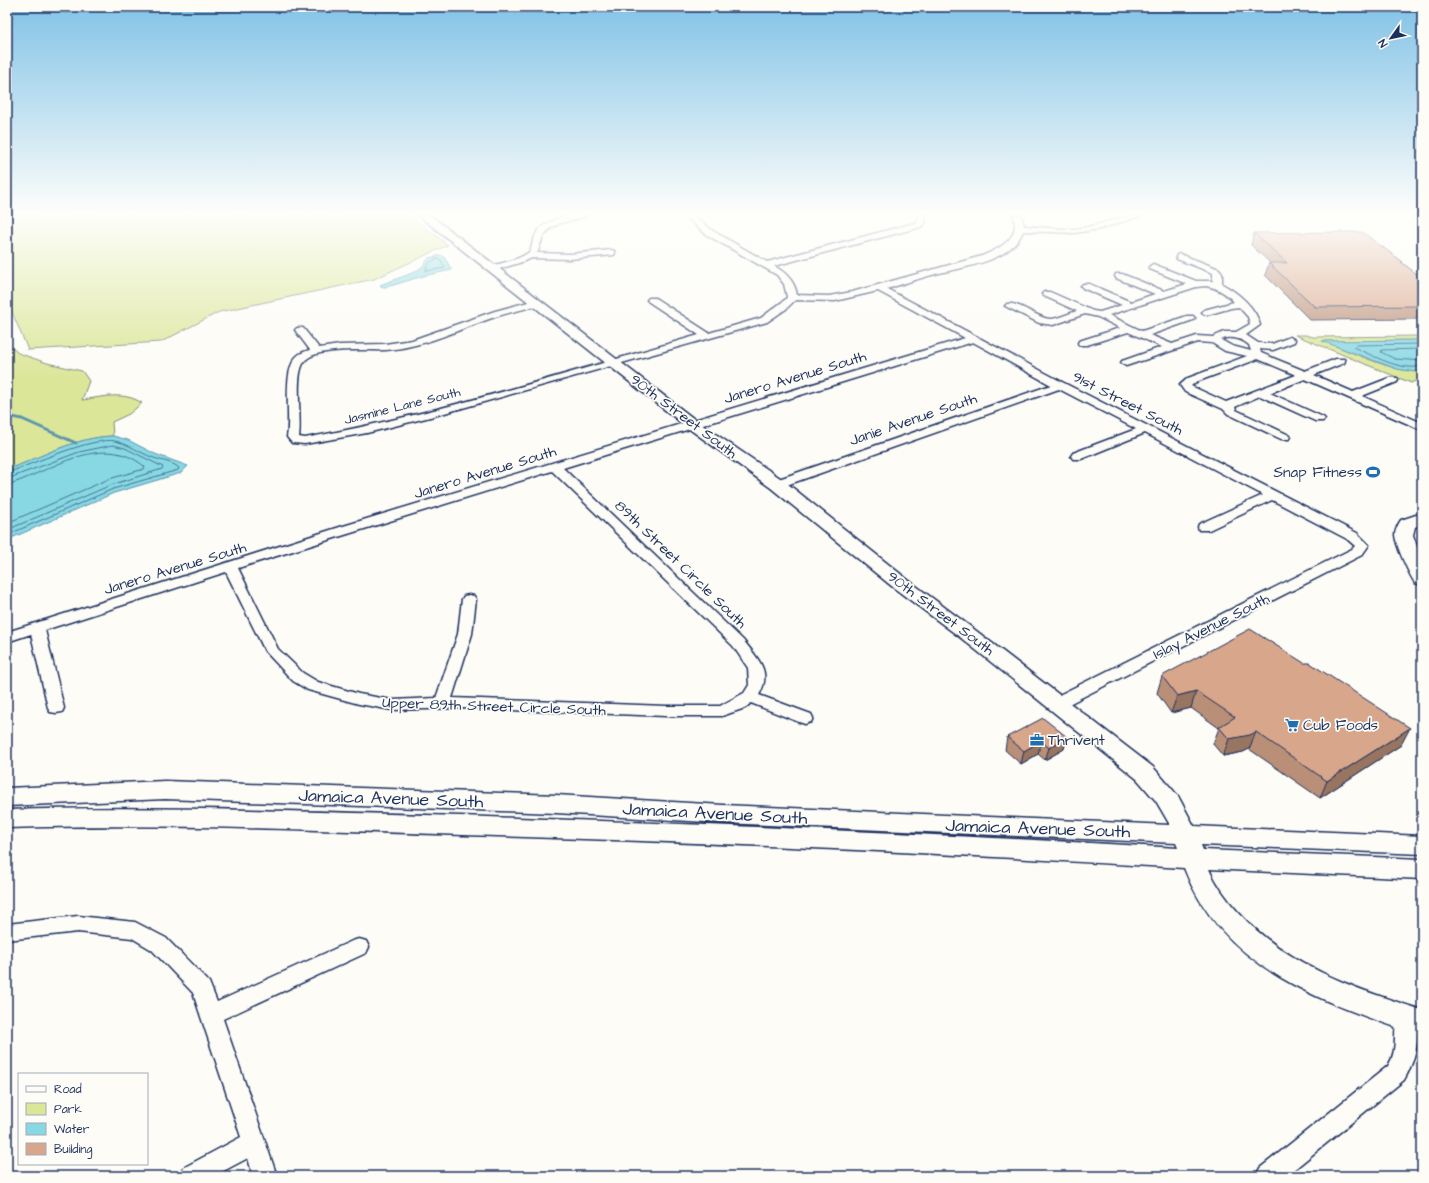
<svg xmlns="http://www.w3.org/2000/svg" width="1429" height="1183" viewBox="0 0 1429 1183" font-family="'Architects Daughter',sans-serif">
<style>
.green{fill:#dbe699;stroke:#7b8a7c}
.water{fill:#87d8e3;stroke:#5c94ae}
.lines{fill:none;stroke-linecap:round;stroke-linejoin:round}
.shore{stroke:#467393;stroke-width:1}
.stream{stroke:#5c94ae;stroke-width:3}
.street-casing{stroke:#1b2f5e;stroke-width:3}
.secondary-casing{stroke:#1b2f5e;stroke-width:3}
.street{fill:#fdfcf7;fill-rule:evenodd}
.secondary{fill:#fdfcf7;fill-rule:evenodd}
.wall{fill:#ba8f78;stroke:#1b2f5e}
.shaded-wall{fill:#977461;stroke:#1b2f5e}
.building{fill:#d8a68b;stroke:#1b2f5e}
.labels{text-anchor:middle;stroke-width:3.5;stroke-linejoin:round;paint-order:stroke}
.far-street-label{font-size:13px;fill:#1b2f5e;stroke:#fdfcf7}
.street-label{font-size:15px;fill:#1b2f5e;stroke:#fdfcf7}
.poi-label{font-size:15px;fill:#1b2f5e;stroke:#fdfcf7;text-anchor:start}
.near-street-label{font-size:18px;fill:#1b2f5e;stroke:#fdfcf7}
</style>
<rect width="100%" height="100%" fill="#fdfcf7"/>
<filter id="ink" filterUnits="userSpaceOnUse"><feTurbulence type="fractalNoise" baseFrequency=".025" numOctaves="2"/><feDisplacementMap in="SourceGraphic" scale="8" xChannelSelector="R" yChannelSelector="G"/><feConvolveMatrix kernelMatrix="1 2 1 2 8 2 1 2 1" color-interpolation-filters="sRGB"/></filter>
<g filter="url(#ink)">
<g class="green">
<polygon points="7,215 409,215 448,245 374,279 219,312 161,342 28,350 7,300"/>
<path d="M1295 335H1306L1313 337 1422 336V340L1323 341C1345 349 1403 377 1422 370V378L1411 383Z"/>
<path d="M7 343 18 353 47 363 82 371 89 381 82 400C102 397 124 391 142 403L129 414 112 422 113 436C76 437 41 457 7 470Z"/>
</g>
<g class="water">
<polygon points="441,255 444,257 452,270 423,276 387,287 382,287 380,285 415,272 422,267 429,258"/>
<polygon points="1422,340 1422,370 1415,372 1397,369 1322,341"/>
<path d="M113 436 128 440 155 454 188 466 181 473 114 493 7 540V470C41 457 76 437 113 436Z"/>
</g>
<g class="lines">
<g class="shore">
<path d="M436 259 441 260 445 268 426 271C426 265 431 261 436 259Z"/>
<path d="M1422 344 1355 345 1353 347C1373 355 1400 372 1422 366"/>
<polyline points="1422,349 1382,350 1381,352 1395,359 1422,361"/>
<path d="M7 473C29 465 95 436 115 441 129 444 140 453 154 458 162 461 173 462 179 468L178 470 113 489 7 535"/>
<polyline points="7,479 79,452 113,445 125,448 163,467 162,469 111,485 7,530"/>
<path d="M7 485C51 472 102 430 145 467L144 469 109 479 7 523"/>
</g>
<polyline class="stream" points="7,416 22,419 76,443"/>
<defs>
<g id="street">
<path d="M569 215H586C575 223 557 219 546 233 540 238 541 247 537 253L570 254 611 250 614 251 615 253 614 255 570 259 532 258 519 263 492 271 488 268 489 266C499 264 523 259 530 251 532 247 532 242 534 239 539 224 555 219 569 215Z"/>
<path d="M684 215H693L713 231 767 262 915 223 917 222 918 215H926L925 223 921 227 774 266C785 272 795 281 797 295L829 296 852 292 982 256C999 249 1022 238 1013 215H1021L1024 226C1040 227 1057 229 1074 229 1098 227 1120 215 1144 215L1100 229 1074 233 1023 231C1011 263 961 267 932 275 917 279 902 284 887 289L1064 383 1357 533 1369 545 1362 555 1063 707 1057 708 1051 707 1049 703 1051 699 1352 549 1355 546 1347 539 1272 500 1209 530H1199L1198 527 1199 524 1263 495 1145 433 1081 459H1073L1071 456 1073 453 1136 429 1059 389 781 487H773L771 484 773 481 1051 385 973 342 563 468 743 640C757 658 773 671 759 695L811 714 813 718 811 722 805 724 799 722 751 703 745 708 722 716H666L461 708 392 710 359 704 308 690 293 681 265 651 226 572 45 630 64 708 62 712 56 713 50 712 48 708 31 634 7 642V632L340 527 965 338 878 291 835 301 795 300 786 309 767 322 434 416 367 433 305 444 292 443 287 437C291 416 282 373 296 357 300 353 305 351 310 350L295 330 297 328H303L319 348 340 345 385 344 412 340 495 311 536 300 541 303 539 305C525 309 510 312 495 317 459 329 425 347 386 350 368 351 314 346 304 362 294 377 302 417 299 437L305 438C438 414 570 372 699 335L649 302 647 300 649 298H655L709 333 761 318 786 299 787 297 784 284 777 275 707 235ZM552 471 733 646 748 668 749 685 744 693 720 706H666L452 698 472 634 476 599 474 596 469 595 464 596 462 599 458 634 436 698 392 700 359 694 318 682 303 673 278 649 238 568Z"/>
<path d="M1180 254 1219 269 1222 273V284C1237 292 1256 307 1260 325L1246 335 1258 343 1272 344 1290 337 1295 340 1294 342 1273 350 1260 349 1261 353 1305 371 1336 359H1344L1345 361 1344 363 1314 375 1353 392 1389 378H1397L1398 380 1397 382 1362 396 1422 423V430L1305 379 1270 393 1323 417 1325 419 1323 421H1315L1260 396 1235 407 1236 410 1289 435 1291 437 1289 439H1281L1228 414 1223 409 1185 392 1180 385 1188 378 1247 356 1225 351 1212 343 1198 342 1126 366 1121 363 1122 361 1162 347 1128 332 1087 345H1079L1078 343 1079 341 1120 328 1098 317 1085 314 1053 325 1039 323 1005 306 1007 304C1018 301 1037 318 1050 319 1058 319 1069 313 1077 311L1044 296 1042 294 1044 292H1050L1093 311 1100 312 1122 305 1083 288 1081 286 1083 284H1089L1131 302 1155 294 1116 278 1115 276 1116 274H1122L1164 291 1187 284 1150 269 1149 267 1153 264 1196 281H1213V273L1177 259 1176 257 1177 255ZM1206 286C1218 288 1226 293 1234 302L1204 310 1202 312 1204 314 1207 315 1231 308 1239 307 1248 317 1250 324 1236 332H1224L1213 337 1197 336 1172 344 1150 335 1193 320 1195 318 1193 316H1187L1142 331 1109 315 1196 287ZM1226 338C1235 337 1242 339 1249 345L1251 351 1232 346 1221 340ZM1258 359 1296 375 1226 402 1191 386 1196 382Z"/>
<polygon points="78,916 135,922 166,938 209,982 217,1002 352,941 359,939 366,941 369,947 366,953 223,1019 277,1176 253,1176 248,1158 214,1176 179,1176 183,1168 241,1137 193,993 152,950 132,938 78,932 7,940 7,924"/>
<path d="M1406 1009 1413 1011C1423 1033 1415 1061 1404 1080L1286 1176H1256L1260 1168 1388 1066C1400 1047 1391 1029 1399 1011Z"/>
</g>
<g id="secondary">
<path d="M418 215H430L698 422 783 480 908 580 975 630 1153 767 1178 796 1194 826 1422 836V854L1201 845 1203 850 1422 859V879L1209 869C1216 885 1227 900 1238 912 1287 966 1355 989 1422 1010V1036C1327 1004 1223 970 1184 868 944 853 703 842 463 835 311 830 159 823 7 828V810C158 805 309 812 460 816 699 824 939 834 1178 848L1176 843 723 823 556 813 165 799 7 806V788L165 781 556 795 723 805 1170 825 1156 801 1137 779 961 638 894 588 771 488 688 428Z"/>
<polygon points="1413,215 1422,215 1422,221 1418,220"/>
<path d="M1422 513V524L1415 527 1413 535 1422 561V585L1415 583C1409 574 1396 546 1395 535 1395 531 1398 524 1401 520Z"/>
</g>
</defs>
<use href="#street" class="street-casing"/>
<use href="#secondary" class="secondary-casing"/>
<use href="#street" class="street"/>
<use href="#secondary" class="secondary"/>
</g>
<g class="wall">
<polygon points="1254,233 1403,262 1402,263 1422,278 1422,319 1310,320 1265,275 1269,263 1270,263 1251,245"/>
<polygon points="1162,676 1401,745 1320,798 1249,749 1243,752 1223,756 1213,744 1219,728 1191,708 1171,713 1157,693"/>
<polygon points="1007,737 1067,737 1064,749 1045,760 1038,754 1021,764 1005,750"/>
</g>
<g class="shaded-wall">
<polygon points="1196,691 1191,708 1171,713 1177,696"/>
<polygon points="1410,728 1401,745 1320,798 1327,781"/>
<polygon points="1256,732 1249,749 1243,752 1223,756 1229,739"/>
<polygon points="1067,737 1064,749 1045,760 1049,748"/>
<polygon points="1041,741 1038,754 1021,764 1024,751"/>
</g>
<g class="building">
<polygon points="1362,232 1403,262 1401,262 1422,278 1422,306 1315,307 1269,263 1287,263 1254,233"/>
<polygon points="1250,629 1304,663 1310,663 1322,671 1410,728 1327,781 1256,732 1250,735 1229,739 1219,727 1235,717 1196,691 1177,696 1162,676"/>
<polygon points="1043,718 1067,737 1049,748 1041,741 1024,751 1007,737"/>
</g>
</g>
<linearGradient id="sky" x2="0" y2="1"><stop stop-color="#81c2e6"/><stop offset="0.56" stop-color="#fefefb"/><stop offset="1" stop-color="#fefefb" stop-opacity="0"/></linearGradient>
<rect width="1429" height="381" fill="url(#sky)"/>
<defs>
<symbol id="stadium-bare" viewBox="-9 -9 18 18"><path d="M0-5a6.5 5 0 1 0 0 10a6.5 5 0 1 0 0-10ZM-3.5-1.8h7v3.6h-7Z" fill="#1f6fb2" stroke="#fdfcf7" stroke-width="2.5" paint-order="stroke"/></symbol>
<symbol id="supermarket-bare" viewBox="-9 -9 18 18"><path d="M-6-5.5h2.5l.6 2H6L4.5 2H-2.5L-4.4-4H-6ZM-1.5 3.2a1.3 1.3 0 1 0 .1 0ZM3 3.2a1.3 1.3 0 1 0 .1 0Z" fill="#1f6fb2" stroke="#fdfcf7" stroke-width="2.5" paint-order="stroke"/></symbol>
<symbol id="office-bare" viewBox="-9 -9 18 18"><path d="M-6-3h4V-5.5h4V-3h4V5H-6ZM-1-4.5V-3h2v-1.5ZM-6 0V1H6V0Z" fill="#1f6fb2" stroke="#fdfcf7" stroke-width="2.5" paint-order="stroke"/></symbol>
</defs>
<g fill-rule="evenodd">
<use href="#stadium-bare" x="1363" y="462" width="20" height="20"/>
<use href="#supermarket-bare" x="1282" y="715" width="20" height="20"/>
<use href="#office-bare" x="1027" y="730" width="20" height="20"/>
</g>
<g class="labels">
<g class="far-street-label">
<text transform="translate(402 405) rotate(-14)" y="5">Jasmine Lane South</text>
</g>
<g class="street-label">
<text transform="translate(795 377) rotate(-17)" y="5">Janero Avenue South</text>
<text transform="translate(1128 403) rotate(27)" y="5">91st Street South</text>
<text transform="translate(684 416) rotate(37)" y="5">90th Street South</text>
<text transform="translate(913 419) rotate(-19)" y="5">Janie Avenue South</text>
<text transform="translate(485 472) rotate(-17)" y="5">Janero Avenue South</text>
<text transform="translate(681 564) rotate(44)" y="5">89th Street Circle South</text>
<text transform="translate(175 568) rotate(-17)" y="5">Janero Avenue South</text>
<text transform="translate(941 613) rotate(37)" y="5">90th Street South</text>
<text transform="translate(1211 626) rotate(-27)" y="5">Islay Avenue South</text>
<text transform="translate(494 706) rotate(2)" y="5">Upper 89th Street Circle South</text>
</g>
<g class="poi-label">
<text x="1362" y="477" text-anchor="end">Snap Fitness</text>
<text x="1303" y="730">Cub Foods</text>
<text x="1048" y="745">Thrivent</text>
</g>
<g class="near-street-label">
<text transform="translate(391 798) rotate(2)" y="6">Jamaica Avenue South</text>
<text transform="translate(715 813) rotate(3)" y="6">Jamaica Avenue South</text>
<text transform="translate(1038 828) rotate(2)" y="6">Jamaica Avenue South</text>
</g>
</g>
<rect width="1429" height="1183" fill="none" stroke="#fdfcf7" stroke-width="24"/>
<rect x="12" y="12" width="1405" height="1159" fill="none" stroke="#1b2f5e" stroke-width="1.5" filter="url(#ink)"/>
<rect x="18" y="1073" width="130" height="92" fill="#fdfcf7" stroke="#a3aaba"/>
<rect x="26" y="1086" width="20" height="6" fill="#fdfcf7" stroke="#a3aaba"/>
<text x="54" y="1093" font-size="12" fill="#1b2f5e">Road</text>
<rect x="26" y="1103" width="20" height="12" fill="#dbe699" stroke="#a3aaba"/>
<text x="54" y="1113" font-size="12" fill="#1b2f5e">Park</text>
<rect x="26" y="1123" width="20" height="12" fill="#87d8e3" stroke="#a3aaba"/>
<text x="54" y="1133" font-size="12" fill="#1b2f5e">Water</text>
<rect x="26" y="1143" width="20" height="12" fill="#d8a68b" stroke="#a3aaba"/>
<text x="54" y="1153" font-size="12" fill="#1b2f5e">Building</text>
<g transform="translate(1391 38) rotate(237)" stroke="#fdfcf7" stroke-width="3" paint-order="stroke">
<path d="M0-3L7 15L0 10L-7 15Z" fill="#1b2f5e"/>
<text y="-6" font-size="11" font-weight="bold" text-anchor="middle" fill="#1b2f5e">N</text>
</g>
</svg>
